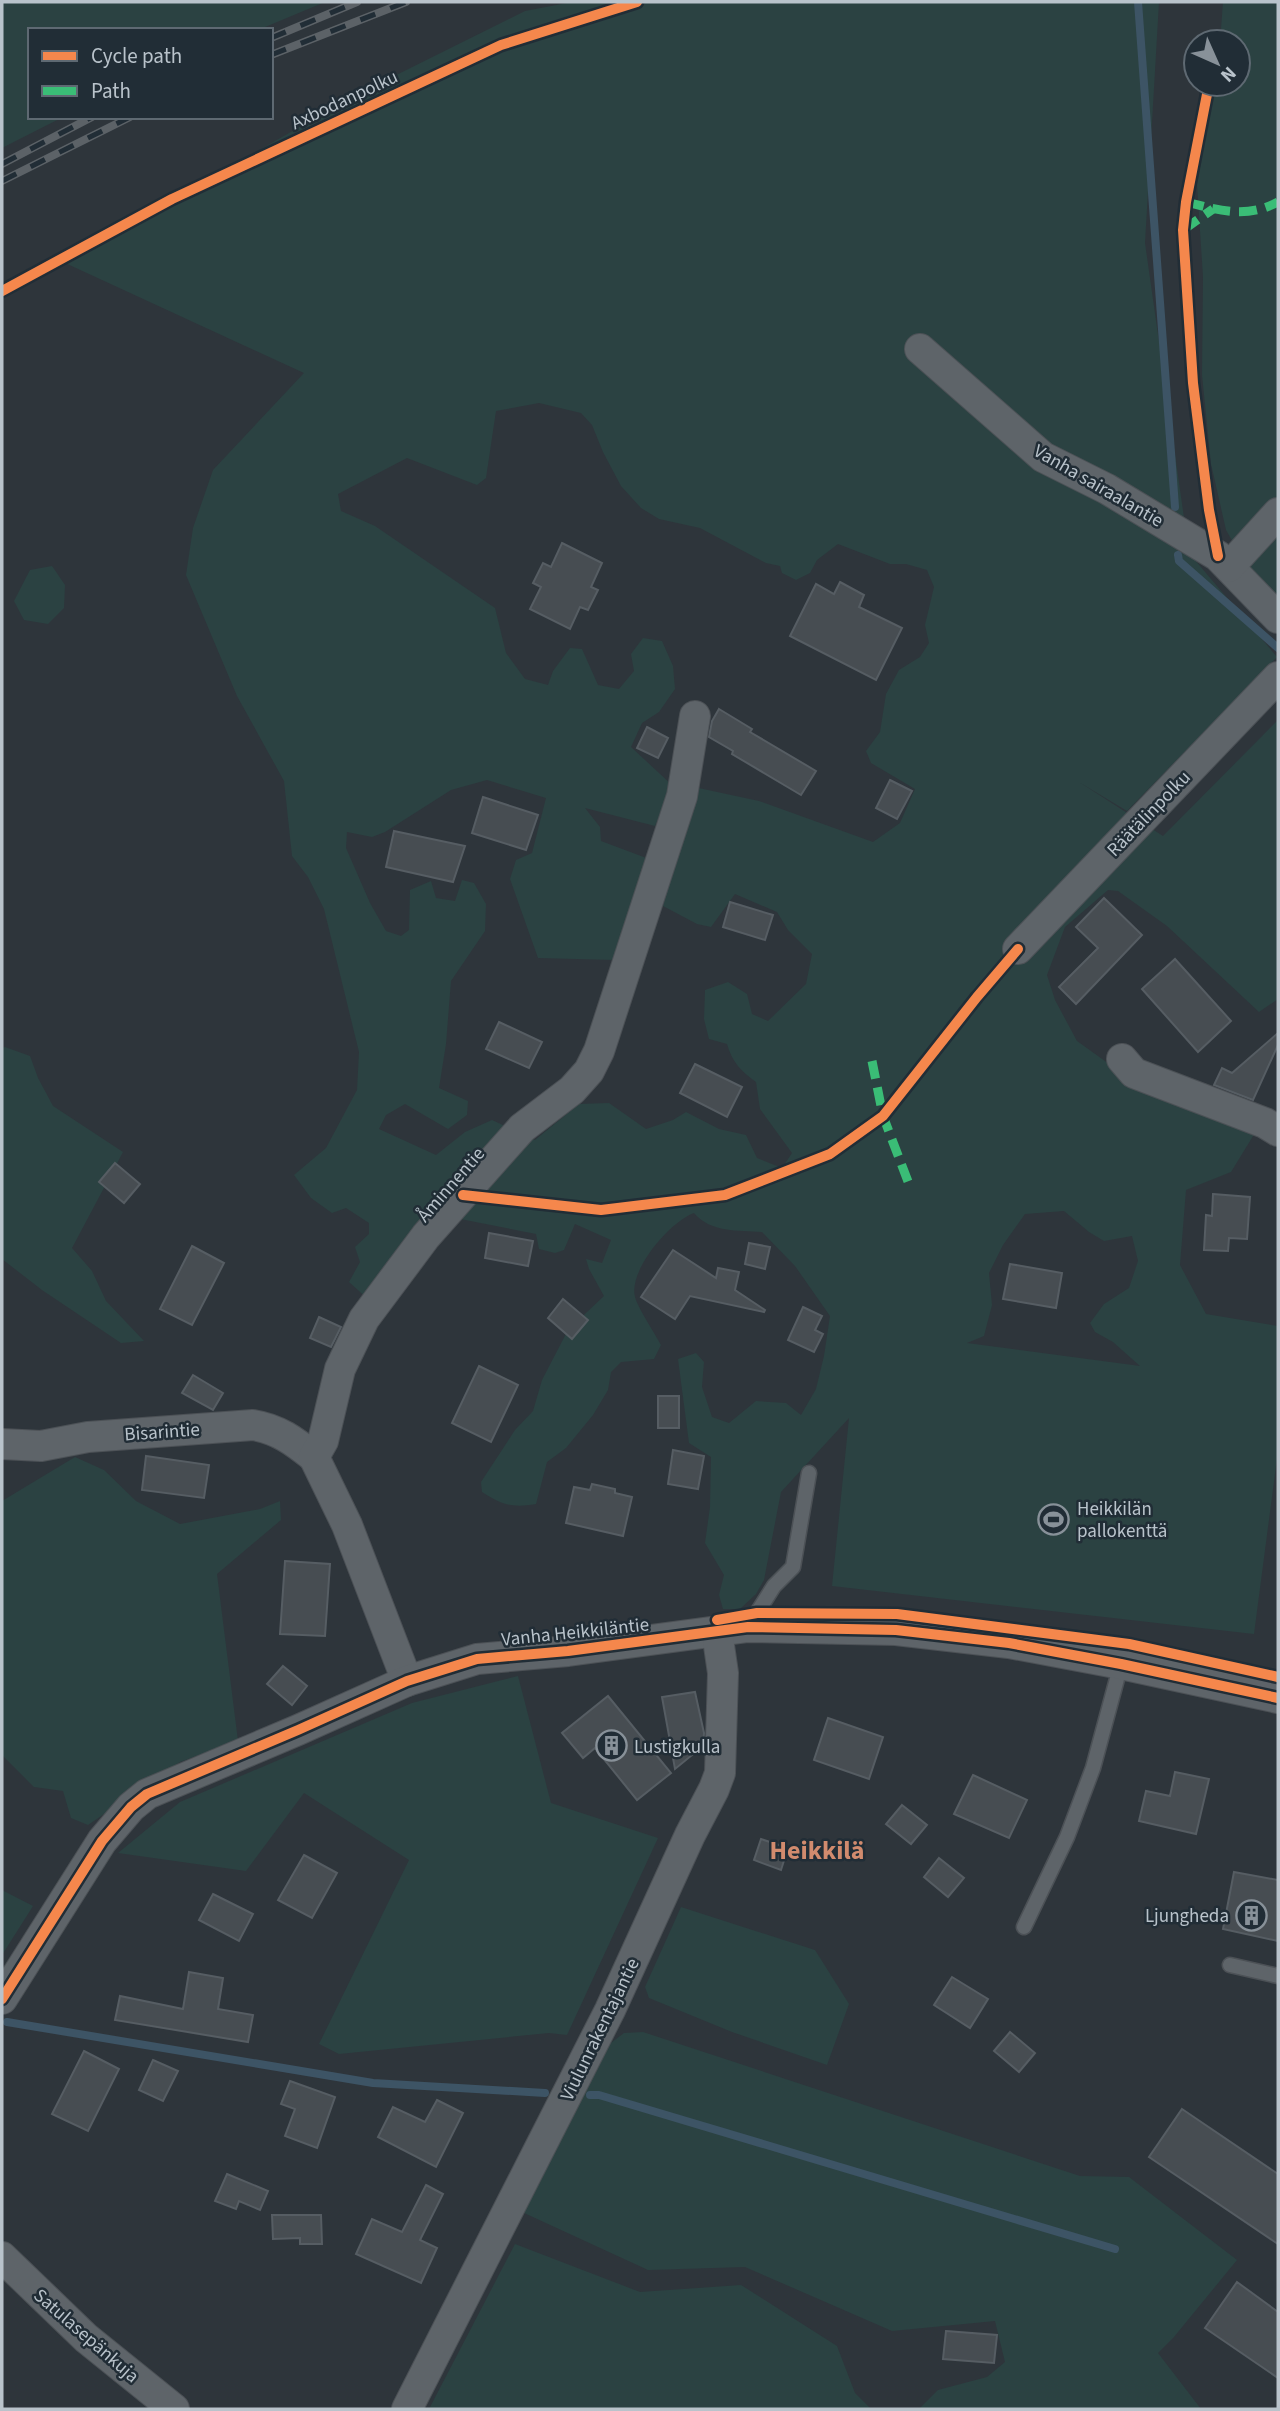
<svg xmlns="http://www.w3.org/2000/svg" width="1280" height="2411" viewBox="0 0 1280 2411" font-family="'Source Sans 3',sans-serif">
<style>
.green{fill:#2b4242;fill-rule:evenodd}
.lines{fill:none;stroke-linecap:round;stroke-linejoin:round}
.stream{stroke:#3d5465;stroke-width:8}
.building{fill:#474d52;stroke:#565d63;stroke-width:2}
.service-casing{stroke:#4c5156;stroke-width:17}
.minor-casing{stroke:#4c5156;stroke-width:32}
.service{stroke:#5e6469;stroke-width:14}
.minor{stroke:#5e6469;stroke-width:30}
.rail-casing{stroke:#5c6267;stroke-width:8}
.rail{stroke:#212d36;stroke-width:5;stroke-dasharray:16;stroke-linecap:butt}
.quiet{stroke:#3abd76;stroke-width:9;stroke-dasharray:18 9;stroke-linecap:butt}
.cycleway-casing{stroke:#212d36;stroke-width:15}
.cycleway{stroke:#f5874c;stroke-width:10}
.labels{text-anchor:middle;stroke-width:5;stroke-linejoin:round;paint-order:stroke}
.street-label{font-size:19px;fill:#b9c3cb;stroke:#212d36}
.poi-label{font-size:19px;fill:#b9c3cb;stroke:#212d36;text-anchor:start}
.district-label{font-size:26px;font-weight:bold;fill:#d18b6e;stroke:#212d36}
</style>
<rect width="100%" height="100%" fill="#2e353b"/>
<g class="green">
<polygon points="2,2 325,2 258,30 30,30 30,117 63,117 2,148"/>
<path d="M572 2H1159L1145 243 1189 553 1277 657 1127 811 1079 782 1163 836 1278 720V999L1259 1012 1167 926 1118 891 1108 890 1065 927 1047 975 1055 1000 1077 1041 1130 1079 1258 1128 1231 1172 1186 1190 1180 1265 1206 1314 1278 1326V1451L1254 1634 832 1586 849 1418 781 1492 764 1580 756 1594 740 1609H723L719 1595 724 1575 705 1543 710 1507 711 1457 689 1443 678 1359 696 1353 704 1362 702 1387 712 1417 729 1423 756 1401 786 1403 801 1415 816 1389 824 1356 830 1316 795 1266 762 1232C738 1230 711 1233 694 1213 671 1221 628 1270 635 1297 638 1308 654 1332 661 1345L654 1359 621 1362 611 1372 608 1390 593 1415 566 1448 547 1462 536 1504C512 1508 502 1505 482 1492L481 1482 515 1430 533 1411 542 1380 568 1330 604 1296 589 1269 586 1259 602 1263 611 1240 575 1224 564 1250 555 1253 539 1249 536 1234 455 1218 369 1300 349 1282 360 1262 355 1247 369 1234V1223L346 1208 332 1213 311 1198 294 1175 326 1148 357 1090 359 1052 324 909 308 877 292 856 284 781 237 696 186 575 193 528 213 470 304 373 63 262 352 97 525 11ZM539 403 581 413 592 425 603 452 621 486 641 508 659 519 700 528 766 563 780 566 782 573 796 580 810 573 817 560 838 544 890 564H906L927 570 934 587 925 625 929 643 920 657 899 670 886 694 880 732 866 751 871 763 915 789 900 823 873 842 759 801 694 787 663 906 697 924 711 927 735 894 777 912 788 930 812 954 806 984 768 1021 752 1014 747 994 728 982 705 990 704 1019 709 1039 727 1044C732 1062 741 1071 756 1082L760 1109 792 1153 782 1168 757 1158 746 1135 719 1129 686 1112 673 1120 646 1129 609 1103 579 1104 535 1140 492 1120 465 1132 436 1155 379 1129 386 1115 405 1104 448 1129 467 1115 468 1101 439 1088 446 1044 451 981 485 931 486 904 474 883 462 880 455 901 436 898 431 881 410 890 409 930 401 936 386 931 370 903 346 848 347 832 372 837 385 832 451 790 487 780 546 798 532 853 516 860 510 879 538 958 615 960 649 859 601 841 600 827 585 808 655 826 673 786 631 747 642 723 659 712 675 689 673 666 662 641 643 638 631 654 634 671 619 689 598 685 582 649 570 648 553 671 548 685 525 679 506 653 495 608 375 526 341 511 338 494 407 458 477 485 486 478 496 411ZM1064 1211 1089 1232 1104 1241 1132 1236 1138 1261 1129 1288 1104 1304 1090 1323 1095 1332 1113 1342 1140 1366 967 1343 984 1336 992 1305 989 1273 1003 1245 1025 1214Z"/>
<polygon points="1223,2 1278,2 1278,597 1255,581 1226,530 1211,464 1202,375 1203,277 1197,184 1215,84 1238,84 1238,42 1220,42"/>
<polygon points="52,566 65,585 64,608 48,624 24,620 14,601 30,570"/>
<polygon points="5,1047 30,1056 38,1078 53,1106 123,1152 72,1248 92,1271 106,1301 144,1341 121,1343 42,1290 2,1259 2,1048"/>
<polygon points="75,1457 104,1470 136,1501 180,1524 260,1509 280,1501 281,1520 217,1574 238,1741 180,1762 88,1825 71,1818 63,1791 34,1787 2,1755 2,1501"/>
<polygon points="518,1676 551,1803 658,1838 567,2035 549,2033 339,2054 319,2044 409,1860 304,1793 246,1871 118,1853 180,1802 412,1703"/>
<polygon points="2,1890 33,1906 2,1955"/>
<polygon points="681,1907 815,1950 849,2004 827,2065 732,2032 649,1998 645,1987"/>
<polygon points="643,2032 1080,2176 1129,2177 1237,2260 1174,2337 1158,2353 1201,2409 919,2409 938,2390 987,2377 1005,2362 995,2321 892,2331 745,2267 648,2270 522,2212 599,2052 624,2033"/>
<polygon points="515,2244 640,2292 741,2285 837,2346 855,2393 871,2409 429,2409"/>
</g>
<g class="lines">
<g class="stream">
<polyline points="1138,2 1175,507"/>
<polyline points="1178,555 1179,561 1278,648"/>
<polyline points="7,2022 373,2083 545,2093"/>
<polyline points="590,2095 599,2095 1115,2249"/>
</g>
</g>
<g class="building">
<polygon points="562,543 602,563 591,587 598,590 588,610 580,607 570,629 530,609 541,587 533,583 543,563 551,567"/>
<polygon points="840,582 864,595 859,607 902,628 876,680 790,636 816,584 834,594"/>
<polygon points="719,709 752,729 750,732 816,771 801,795 732,754 733,751 709,737 712,721"/>
<polygon points="647,727 668,738 658,758 637,748"/>
<polygon points="890,780 912,791 897,819 876,808"/>
<polygon points="483,797 538,815 526,850 472,833"/>
<polygon points="394,831 465,846 453,882 386,867"/>
<polygon points="1104,898 1142,935 1076,1004 1059,987 1098,948 1076,927"/>
<polygon points="730,902 773,915 765,940 723,927"/>
<polygon points="1175,959 1231,1021 1198,1052 1142,989"/>
<polygon points="499,1022 542,1042 529,1068 486,1049"/>
<polygon points="1278,1033 1278,1045 1253,1100 1214,1085 1222,1068 1232,1073"/>
<polygon points="695,1064 742,1087 727,1117 680,1093"/>
<polygon points="115,1163 140,1184 124,1203 99,1182"/>
<polygon points="1213,1194 1250,1197 1247,1239 1229,1238 1228,1251 1204,1250 1206,1215 1212,1216"/>
<polygon points="489,1233 533,1241 528,1266 485,1258"/>
<polygon points="749,1243 770,1247 765,1269 745,1264"/>
<polygon points="192,1246 224,1263 192,1325 160,1309"/>
<polygon points="673,1250 716,1278 718,1268 739,1272 735,1290 765,1310 764,1312 690,1296 675,1319 641,1297"/>
<polygon points="1010,1264 1062,1273 1056,1308 1003,1299"/>
<polygon points="563,1299 588,1320 572,1339 548,1318"/>
<polygon points="803,1307 822,1316 815,1330 823,1334 814,1352 788,1340"/>
<polygon points="319,1317 341,1327 331,1347 310,1338"/>
<polygon points="479,1366 518,1385 491,1442 452,1423"/>
<polygon points="193,1375 223,1393 213,1410 182,1393"/>
<rect x="658" y="1396" width="21" height="32"/>
<polygon points="673,1450 704,1456 698,1489 668,1484"/>
<polygon points="146,1456 209,1465 204,1498 142,1490"/>
<polygon points="592,1484 615,1489 615,1493 632,1497 623,1536 566,1523 574,1487 590,1490"/>
<polygon points="285,1561 330,1564 325,1636 280,1634"/>
<polygon points="283,1666 307,1686 292,1705 267,1684"/>
<polygon points="695,1692 704,1733 703,1746 675,1769 662,1697"/>
<polygon points="608,1696 671,1773 637,1800 595,1748 583,1758 562,1733"/>
<polygon points="828,1718 883,1737 869,1779 814,1760"/>
<polygon points="1175,1772 1209,1779 1196,1834 1139,1821 1146,1791 1170,1796"/>
<polygon points="973,1775 1027,1800 1009,1838 954,1814"/>
<polygon points="902,1805 927,1825 911,1844 886,1824"/>
<polygon points="761,1839 788,1848 781,1870 754,1860"/>
<polygon points="304,1855 337,1873 312,1918 278,1900"/>
<polygon points="939,1858 964,1878 948,1897 924,1877"/>
<polygon points="1234,1872 1278,1880 1278,1941 1223,1929"/>
<polygon points="213,1894 253,1914 239,1941 199,1920"/>
<polygon points="189,1972 223,1978 218,2009 253,2015 248,2042 115,2020 120,1996 183,2009"/>
<polygon points="952,1977 988,1999 970,2028 934,2005"/>
<polygon points="1010,2032 1035,2053 1019,2072 994,2051"/>
<polygon points="84,2051 119,2069 88,2131 52,2114"/>
<polygon points="153,2060 178,2071 163,2101 139,2090"/>
<polygon points="290,2081 335,2097 317,2148 285,2136 295,2109 281,2104"/>
<polygon points="437,2100 463,2113 436,2167 378,2137 393,2107 425,2122"/>
<polygon points="1182,2109 1278,2174 1278,2244 1149,2157"/>
<polygon points="227,2174 268,2191 260,2210 239,2201 236,2209 215,2201"/>
<polygon points="426,2185 443,2194 420,2240 437,2248 421,2283 356,2254 372,2219 402,2232"/>
<polygon points="272,2215 321,2215 322,2244 300,2244 300,2238 273,2239"/>
<polygon points="1237,2282 1278,2312 1278,2378 1205,2328"/>
<polygon points="946,2331 997,2335 994,2363 943,2359"/>
</g>
<g class="lines">
<defs>
<g id="service">
<polyline points="748,1627 774,1586 793,1567 809,1473"/>
<polyline points="1024,1927 1067,1837 1093,1768 1121,1664"/>
<polyline points="1230,1965 1278,1976"/>
</g>
<g id="minor">
<polyline points="920,349 1043,457 1107,489 1218,556 1278,618"/>
<polyline points="1229,567 1278,513"/>
<polyline points="1018,949 1278,677"/>
<polyline points="1122,1059 1134,1073 1265,1123 1278,1131"/>
<path d="M2 1444 41 1446 88 1437 253 1425C278 1429 294 1441 314 1457"/>
<polyline points="407,1681 347,1525 314,1457 323,1441 340,1369 364,1319 426,1236 522,1128 572,1090 589,1071 599,1051 682,796 695,716"/>
<polyline points="2,1999 102,1841 131,1807 147,1794 298,1730 407,1681 477,1659 568,1651 748,1627 896,1630 1009,1643 1121,1664 1278,1698"/>
<polyline points="2,2257 86,2338 174,2409"/>
<polyline points="407,2409 610,2010 690,1835 714,1789 720,1773 723,1673 717,1632"/>
</g>
</defs>
<use href="#service" class="service-casing"/>
<use href="#minor" class="minor-casing"/>
<use href="#service" class="service"/>
<use href="#minor" class="minor"/>
<defs>
<g id="rail">
<polyline points="271,38 357,2"/>
<polyline points="271,55 406,2"/>
<polyline points="2,164 92,117"/>
<polyline points="2,181 130,117"/>
</g>
</defs>
<use href="#rail" class="rail-casing"/>
<use href="#rail" class="rail"/>
<g class="quiet">
<path d="M1186 202C1219 210 1246 219 1278 202"/>
<polyline points="1183,230 1213,209"/>
<polyline points="872,1061 883,1116 909,1184"/>
</g>
<defs>
<g id="cycleway">
<polyline points="1209,84 1186,202 1183,230 1193,383 1209,510 1218,556"/>
<polyline points="2,291 172,199 501,45 637,2"/>
<polyline points="463,1195 601,1210 725,1195 830,1154 883,1116 977,997 1018,949"/>
<polyline points="717,1620 757,1613 897,1614 1129,1644 1278,1677"/>
<polyline points="2,1999 102,1841 131,1807 147,1794 298,1730 407,1681 477,1659 568,1651 748,1627 896,1630 1009,1643 1121,1664 1278,1698"/>
</g>
</defs>
<use href="#cycleway" class="cycleway-casing"/>
<use href="#cycleway" class="cycleway"/>
</g>
<defs>
<symbol id="stadium-ring" viewBox="-11 -11 22 22"><circle r="9.5" fill="#212d36" stroke="#889199" stroke-width="1.5"/><path d="M0-5a6.5 5 0 1 0 0 10a6.5 5 0 1 0 0-10ZM-3.5-1.8h7v3.6h-7Z" fill="#889199"/></symbol>
<symbol id="building-ring" viewBox="-11 -11 22 22"><circle r="9.5" fill="#212d36" stroke="#889199" stroke-width="1.5"/><path d="M-4-6H4V6H1V3H-1V6H-4ZM-2.5-4.3h1.7v1.8h-1.7ZM.8-4.3h1.7v1.8H.8ZM-2.5-1h1.7V.8h-1.7ZM.8-1h1.7V.8H.8Z" fill="#889199"/></symbol>
</defs>
<g fill-rule="evenodd">
<use href="#stadium-ring" x="1036" y="1502" width="35" height="35"/>
<use href="#building-ring" x="594" y="1728" width="35" height="35"/>
<use href="#building-ring" x="1234" y="1898" width="35" height="35"/>
</g>
<g class="labels">
<g class="street-label">
<text transform="translate(344 99) rotate(-25)" y="7">Axbodanpolku</text>
<text transform="translate(1099 485) rotate(30)" y="7">Vanha sairaalantie</text>
<text transform="translate(1148 813) rotate(-46)" y="7">Räätälinpolku</text>
<text transform="translate(450 1184) rotate(-49)" y="7">Åminnentie</text>
<text transform="translate(162 1431) rotate(-4)" y="7">Bisarintie</text>
<text transform="translate(575 1631) rotate(-6)" y="7">Vanha Heikkiläntie</text>
<text transform="translate(599 2029) rotate(-64)" y="7">Viulunrakentajantie</text>
<text transform="translate(87 2335) rotate(41)" y="7">Satulasepänkuja</text>
</g>
<g class="poi-label">
<text x="1077" y="1515">Heikkilän<tspan x="1077" dy="22">pallokenttä</tspan></text>
<text x="634" y="1753">Lustigkulla</text>
<text x="1229" y="1922" text-anchor="end">Ljungheda</text>
</g>
<g class="district-label">
<text x="817" y="1859">Heikkilä</text>
</g>
</g>
<rect width="1280" height="2411" fill="none" stroke="#b9c3cb" stroke-width="7"/>
<rect x="28" y="28" width="245" height="91" fill="#212d36" stroke="#5e6972" stroke-width="2"/>
<rect x="42" y="51" width="35" height="10" fill="#f5874c" stroke="#5e6972" stroke-width="2"/>
<text x="91" y="63" font-size="21" fill="#b9c3cb">Cycle path</text>
<rect x="42" y="86" width="35" height="10" fill="#3abd76" stroke="#5e6972" stroke-width="2"/>
<text x="91" y="98" font-size="21" fill="#b9c3cb">Path</text>
<g transform="translate(1217 63) rotate(135)"><circle r="33" fill="#212d36" stroke="#5e6972" stroke-width="2"/>
<path d="M0-5L12 26L0 18L-12 26Z" fill="#889199"/>
<text y="-10" font-size="19" font-weight="bold" text-anchor="middle" fill="#b9c3cb">N</text>
</g>
</svg>
